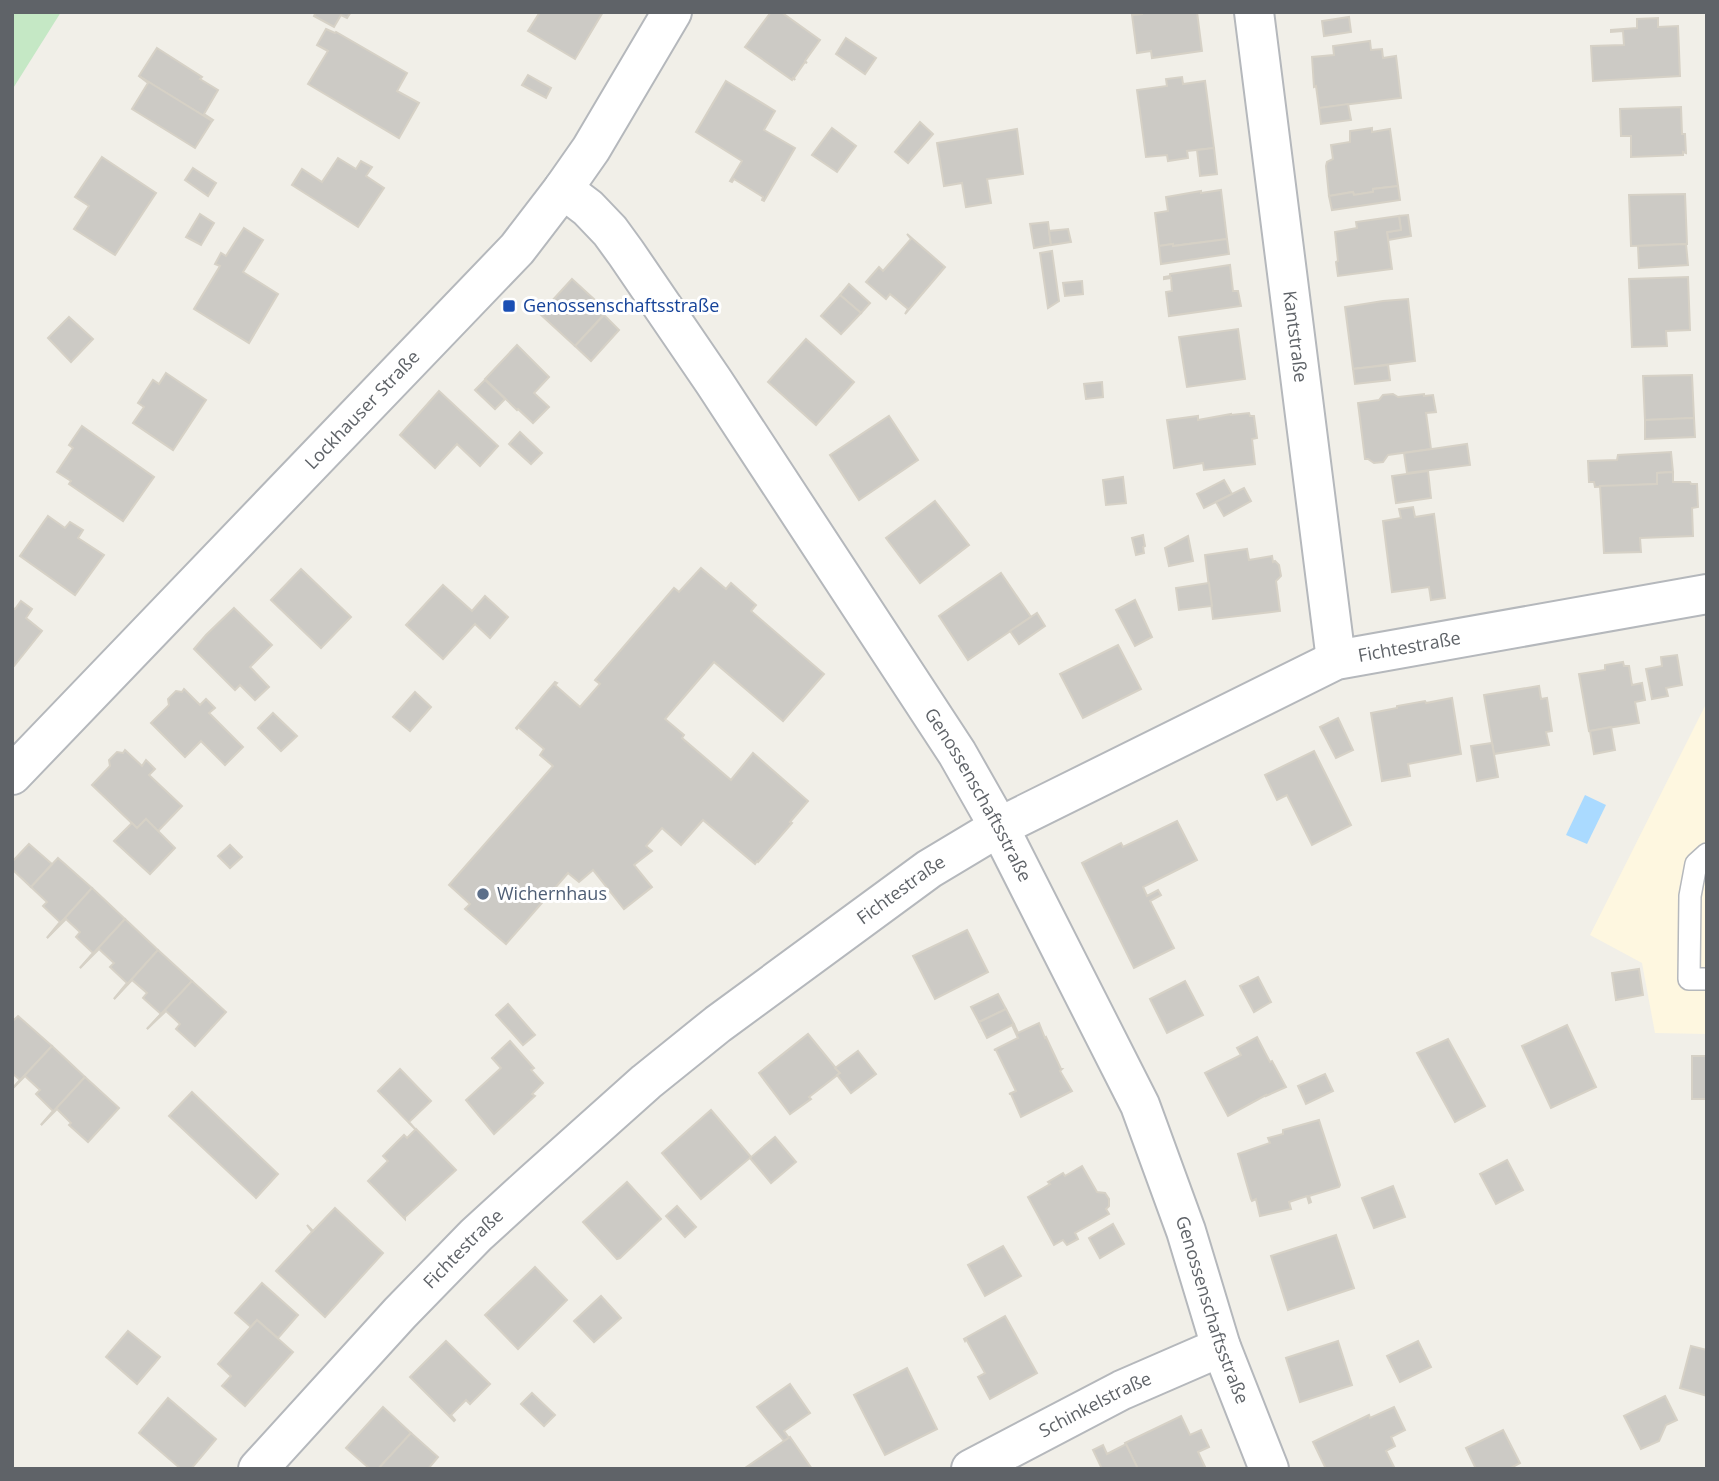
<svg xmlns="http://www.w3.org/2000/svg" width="1719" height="1481" viewBox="0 0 1719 1481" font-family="'Open Sans',sans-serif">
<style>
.commercial{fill:#fef7e0}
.green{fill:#c5e8c5}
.water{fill:#aadaff}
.building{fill:#cccac5;stroke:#d6d1c6;stroke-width:2}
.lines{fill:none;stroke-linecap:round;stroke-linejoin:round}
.service-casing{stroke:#b5b8bc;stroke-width:24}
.minor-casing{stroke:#b5b8bc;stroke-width:42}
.tertiary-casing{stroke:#b5b8bc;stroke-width:42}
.service{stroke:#fff;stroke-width:21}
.minor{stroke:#fff;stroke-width:38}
.tertiary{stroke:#fff;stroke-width:38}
.transit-dot{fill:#1a4fb4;stroke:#fff;stroke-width:2.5}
.service-dot{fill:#5c6f8a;stroke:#fff;stroke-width:2.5}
.labels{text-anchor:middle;stroke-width:6;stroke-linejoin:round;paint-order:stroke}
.transit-label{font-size:18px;fill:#164399;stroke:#fff;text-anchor:start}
.street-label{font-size:18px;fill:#5f6368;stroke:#fff}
.service-label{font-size:18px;fill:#4e5e75;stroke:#fff;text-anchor:start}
</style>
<rect width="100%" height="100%" fill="#f1efe8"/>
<polygon class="commercial" points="1707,702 1707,1034 1655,1033 1642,963 1590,935"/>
<polygon class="green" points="12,12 61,12 12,90"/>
<polygon class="water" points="1585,795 1606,805 1587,844 1566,835"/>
<g class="building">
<polygon points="316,12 351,12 347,18 341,15 334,27 314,16"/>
<polygon points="540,12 603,12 575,59 528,31"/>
<polygon points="771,12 781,12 820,40 805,61 807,63 805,62 794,78 795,80 793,78 792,80 745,47"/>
<polygon points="1142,12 1197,12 1202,51 1152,58 1151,51 1137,53 1132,15 1142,14"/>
<polygon points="1349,17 1351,32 1324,36 1322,21"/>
<polygon points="1658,18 1658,27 1678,26 1680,76 1593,81 1591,46 1624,45 1623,31 1611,32 1611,30 1637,28 1637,19"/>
<polygon points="326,29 335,33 336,32 407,73 397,91 419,103 399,138 308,84 328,51 317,45"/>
<polygon points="846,38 876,58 865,74 836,54"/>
<polygon points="1370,41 1371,50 1382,49 1383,58 1396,56 1401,98 1319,108 1316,86 1314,87 1312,57 1334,55 1333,46"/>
<polygon points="157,48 202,77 200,79 218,90 204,114 213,120 212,121 139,76"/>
<polygon points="528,75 551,88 546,98 522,85"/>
<polygon points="139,76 212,121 195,148 132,109 148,83"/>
<polygon points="1182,77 1183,84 1205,81 1214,148 1187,151 1188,158 1168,161 1167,155 1146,157 1137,90 1167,86 1166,79"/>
<polygon points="726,81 775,111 764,130 795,148 764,201 762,200 763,197 734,179 732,182 730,181 742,161 696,132"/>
<polygon points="1348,104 1351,120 1321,124 1319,108"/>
<polygon points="1681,107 1682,134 1685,134 1686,153 1683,152 1683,155 1631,157 1631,136 1621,136 1620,109"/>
<polygon points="920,122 933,134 908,163 895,152"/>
<polygon points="832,128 856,146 837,172 812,155"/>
<polygon points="1372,128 1372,132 1390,129 1398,186 1373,189 1373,192 1354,195 1353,192 1329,196 1326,166 1327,162 1333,159 1331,145 1350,142 1350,131"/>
<polygon points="1017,129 1023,174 987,179 991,203 966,207 962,183 944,186 937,143"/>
<polygon points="1214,148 1217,174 1200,176 1197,150"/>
<polygon points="102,157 156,193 115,255 74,229 89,206 75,197"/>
<polygon points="338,158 356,169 361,161 372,167 366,176 384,188 358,227 292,185 302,169 322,182"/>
<polygon points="193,168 216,183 208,196 185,180"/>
<polygon points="1398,186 1400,200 1332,210 1329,196 1353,192 1354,195 1373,192 1373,189"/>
<polygon points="1221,190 1227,239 1173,246 1173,244 1159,246 1155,213 1168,211 1166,197 1201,191 1201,193"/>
<polygon points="1685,194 1687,244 1631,246 1629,195"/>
<polygon points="200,214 214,223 201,245 186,237"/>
<polygon points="1408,215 1411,236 1388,240 1387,232 1401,230 1399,216"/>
<polygon points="1399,216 1401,230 1387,232 1392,269 1338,276 1336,262 1338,261 1335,232 1357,228 1356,222"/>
<polygon points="1048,222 1051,245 1034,248 1030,224"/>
<polygon points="244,228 263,240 243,272 278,294 249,343 194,309 220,266 215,264 221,253 226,256"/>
<polygon points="1068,229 1071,242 1051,245 1049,231"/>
<polygon points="907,234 945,267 905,314 908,309 890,294 886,299 866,282 879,267 883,271 911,239"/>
<polygon points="1227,239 1229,254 1161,264 1159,246 1173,244 1173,246"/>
<polygon points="1686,244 1688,265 1639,268 1638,246"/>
<polygon points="1052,251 1059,301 1048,308 1040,253"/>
<polygon points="1230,265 1233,291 1238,291 1241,306 1169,316 1166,292 1172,291 1171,278 1164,279 1164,277 1170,276 1170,274"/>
<polygon points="1688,277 1690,330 1666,331 1667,346 1632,347 1629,279"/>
<polygon points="572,279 607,311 575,346 540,314"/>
<polygon points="1082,281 1083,294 1065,296 1063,283"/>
<polygon points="849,284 870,303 861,313 840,295"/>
<polygon points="840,295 861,313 841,334 821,316"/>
<polygon points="1408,299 1415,361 1353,369 1345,307 1383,301"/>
<polygon points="604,315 619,330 591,361 575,346"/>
<polygon points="69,317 93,339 71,362 48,338"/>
<polygon points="1238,329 1245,379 1187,387 1179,337"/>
<polygon points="806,339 854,382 816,425 768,382"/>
<polygon points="517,345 549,377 534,393 549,407 533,423 518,409 517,410 485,379"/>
<polygon points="1388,365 1390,380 1355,384 1353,369"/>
<polygon points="166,373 206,400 173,450 133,423 144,407 138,403 153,380 159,384"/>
<polygon points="1692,375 1694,418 1645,420 1643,376"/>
<polygon points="485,380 505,399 495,409 475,390"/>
<polygon points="1102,382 1103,397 1086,399 1084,384"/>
<polygon points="439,391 498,446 480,466 457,444 435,468 400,435"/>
<polygon points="1393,394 1398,397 1424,394 1424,396 1433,395 1436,412 1426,413 1431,449 1388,455 1383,462 1374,463 1368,459 1365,459 1358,403 1379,400 1383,395"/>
<polygon points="1249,413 1250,416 1254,416 1257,438 1252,439 1255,464 1204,470 1203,463 1174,468 1167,420 1198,416 1198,420 1231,414 1231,415"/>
<polygon points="889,416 918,460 859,500 830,455"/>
<polygon points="1694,418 1695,437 1645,439 1645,420"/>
<polygon points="82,426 154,477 123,521 69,484 71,481 57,472 73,448 69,445"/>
<polygon points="520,432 542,453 531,464 509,444"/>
<polygon points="1467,444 1470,465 1407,473 1404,453"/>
<polygon points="1671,452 1673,472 1657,473 1657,484 1595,487 1594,482 1589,482 1588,461 1617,460 1618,455"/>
<polygon points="1428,471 1431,498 1396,503 1392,476"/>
<polygon points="1673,472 1673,482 1690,482 1691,484 1697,484 1698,507 1692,508 1693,536 1640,538 1641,552 1604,553 1600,486 1657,484 1657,473"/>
<polygon points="1123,477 1126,503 1106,505 1103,480"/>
<polygon points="1224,480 1232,494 1204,508 1197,494"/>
<polygon points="1244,488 1251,501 1224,516 1216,502"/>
<polygon points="935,501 969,545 920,583 886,538"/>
<polygon points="1413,507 1415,517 1434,514 1445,598 1431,600 1429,587 1392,592 1383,521 1401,518 1399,509"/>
<polygon points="48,516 65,528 70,522 83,530 78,538 104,555 75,595 20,556"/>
<polygon points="1143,535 1145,546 1143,547 1144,553 1136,555 1132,538"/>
<polygon points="1188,536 1193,561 1169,566 1165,548"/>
<polygon points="1247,549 1249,560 1272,556 1273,562 1275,561 1279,565 1281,576 1276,581 1280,611 1213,619 1205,555"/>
<polygon points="701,568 726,589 731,583 756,605 751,611 824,674 783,721 714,662 665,719 684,735 682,738 731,780 753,753 808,801 790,822 792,823 758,862 757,861 755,864 703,820 681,845 662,828 646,846 652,851 634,865 652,887 624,909 593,870 579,882 568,873 506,944 465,909 470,904 449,885 553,766 540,755 544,749 518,727 517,729 516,728 555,682 557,683 555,685 580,707 600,684 595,680 674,588 679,592"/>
<polygon points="301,569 351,617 321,648 271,600"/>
<polygon points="1001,573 1031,617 968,660 939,616"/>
<polygon points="1209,583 1212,606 1179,610 1176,588"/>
<polygon points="443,585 472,611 485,596 508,617 490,638 475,624 443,659 406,625"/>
<polygon points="1135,600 1152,637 1135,646 1116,610"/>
<polygon points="21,601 32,609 26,618 42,631 14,666 12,665 12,608 15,609"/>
<polygon points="234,608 272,645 250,667 269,687 255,700 240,685 235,690 194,649 206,635"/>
<polygon points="1037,613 1045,626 1019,644 1010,631"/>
<polygon points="1118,645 1141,689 1083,718 1060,674"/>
<polygon points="1677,655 1682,685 1666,688 1668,696 1652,699 1646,669 1662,666 1661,657"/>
<polygon points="1623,662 1624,666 1629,666 1632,685 1642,683 1645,700 1635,702 1639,723 1589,731 1579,674 1605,670 1605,665"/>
<polygon points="1539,686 1541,699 1547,698 1552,731 1546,732 1549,745 1494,754 1484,695"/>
<polygon points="184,689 200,705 206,699 215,708 209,713 243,747 225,765 201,741 185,757 151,723 169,705 168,699 176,691 182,692"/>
<polygon points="415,692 431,707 410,731 393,717"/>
<polygon points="1452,698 1461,754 1408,764 1410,776 1382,781 1371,713 1397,708 1397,706 1425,701 1426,703"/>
<polygon points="273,713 297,736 281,751 258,728"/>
<polygon points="1338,718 1353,750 1336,758 1320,727"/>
<polygon points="1611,727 1615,750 1594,754 1590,731"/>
<polygon points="1492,743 1498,777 1477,781 1471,746"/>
<polygon points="125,750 142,766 146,760 155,769 149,775 182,806 158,831 146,819 137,828 92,785 110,766 109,760 117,752 123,753"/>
<polygon points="1314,751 1351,825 1312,845 1287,795 1277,800 1265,775"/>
<polygon points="146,819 175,848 150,874 114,841 132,823 137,828"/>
<polygon points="1177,821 1197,860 1143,887 1147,896 1158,890 1161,895 1150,901 1174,948 1134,968 1082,863 1121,843 1123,847"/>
<polygon points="29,844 52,864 31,887 12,869 12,862"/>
<polygon points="230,845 242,857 230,868 218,856"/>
<polygon points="58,858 92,888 47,938 60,922 43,906 47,902 31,887"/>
<polygon points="92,888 125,919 80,968 93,953 76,937 80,932 66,919 47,938"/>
<polygon points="125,919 158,950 114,999 127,983 110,967 114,963 99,949 80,968"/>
<polygon points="967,930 988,972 935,999 913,956"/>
<polygon points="158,950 192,981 147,1029 161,1014 143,998 147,993 132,980 114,999"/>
<polygon points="1639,969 1643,995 1616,1000 1612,973"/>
<polygon points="1258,977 1271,1002 1254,1012 1240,986"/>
<polygon points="192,981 226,1012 195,1046 176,1029 180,1024 166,1011 147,1029"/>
<polygon points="1185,981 1203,1015 1167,1033 1150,999"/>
<polygon points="998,994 1006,1009 979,1022 971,1007"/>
<polygon points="508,1004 535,1035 523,1045 496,1015"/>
<polygon points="1006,1009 1014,1024 987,1038 979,1022"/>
<polygon points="18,1016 52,1046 12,1089 20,1080 12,1073 12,1022"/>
<polygon points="1039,1023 1045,1038 1046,1037 1061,1069 1062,1069 1060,1071 1072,1091 1021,1117 1011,1094 1009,1094 1016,1091 996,1050 994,1050 1018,1038 1012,1025 1014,1024 1018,1033"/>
<polygon points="1567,1025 1596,1087 1551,1108 1522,1046"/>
<polygon points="808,1034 840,1073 809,1097 811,1099 790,1114 759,1073"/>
<polygon points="1257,1037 1270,1062 1272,1061 1286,1087 1266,1096 1266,1095 1228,1116 1205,1073 1241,1055 1237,1048"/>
<polygon points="1448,1039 1485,1106 1455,1122 1417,1053"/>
<polygon points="510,1041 534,1068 531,1070 543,1083 532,1094 535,1096 494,1134 466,1100 501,1068 492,1058"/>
<polygon points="52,1046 85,1077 41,1125 53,1111 36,1094 40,1090 25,1076 12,1089"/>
<polygon points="858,1051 876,1074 851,1093 837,1075 840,1073 835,1068"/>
<rect x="1692" y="1056" width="15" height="43"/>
<polygon points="400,1069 431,1101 409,1122 416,1130 378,1091"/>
<polygon points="1325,1074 1333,1091 1306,1104 1298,1086"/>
<polygon points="85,1077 119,1108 88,1142 69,1125 71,1123 57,1109 41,1125"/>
<polygon points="192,1092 278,1174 256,1198 169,1116"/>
<polygon points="711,1110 751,1157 701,1199 662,1153"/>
<polygon points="1319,1120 1340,1185 1339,1187 1309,1196 1311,1202 1309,1203 1307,1196 1289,1202 1291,1209 1260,1216 1256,1199 1252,1201 1251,1199 1238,1154 1270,1143 1268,1138 1283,1134 1283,1130"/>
<polygon points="416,1129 456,1170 405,1217 405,1219 368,1181 388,1161 383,1156 404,1135 407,1138"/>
<polygon points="775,1137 796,1162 771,1183 750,1158"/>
<polygon points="1507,1160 1523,1190 1496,1204 1480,1174"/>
<polygon points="1082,1166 1097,1192 1105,1193 1109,1199 1109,1206 1106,1209 1109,1214 1075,1233 1078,1239 1067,1245 1063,1240 1054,1245 1028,1197 1050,1184 1048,1182 1063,1173 1065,1176"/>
<polygon points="627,1182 661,1219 620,1258 617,1259 583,1222"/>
<polygon points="1393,1186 1405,1217 1374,1228 1362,1198"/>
<polygon points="677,1206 696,1227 685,1237 666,1216"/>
<polygon points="335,1208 383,1253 325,1317 276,1271 312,1232 307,1225 313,1231"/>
<polygon points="1113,1224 1124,1244 1100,1258 1089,1238"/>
<polygon points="1336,1235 1354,1288 1288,1310 1271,1256"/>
<polygon points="1003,1246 1021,1276 985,1296 968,1265"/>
<polygon points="535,1267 567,1300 518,1349 485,1315"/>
<polygon points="262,1283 298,1315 278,1338 257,1320 251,1327 235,1313"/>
<polygon points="601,1296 621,1318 594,1342 574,1321"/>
<polygon points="1005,1316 1037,1373 990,1399 978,1377 985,1373 966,1339 965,1341 964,1339"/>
<polygon points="257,1320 293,1352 245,1406 222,1386 231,1376 218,1364"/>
<polygon points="128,1331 160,1357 137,1384 106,1357"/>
<polygon points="446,1341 490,1384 470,1404 466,1400 451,1415 455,1420 454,1421 410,1377"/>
<polygon points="1338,1341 1352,1385 1300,1402 1286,1358"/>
<polygon points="1418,1341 1431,1367 1400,1382 1387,1356"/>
<polygon points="1691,1346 1707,1350 1707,1396 1680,1388"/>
<polygon points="907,1368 937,1429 885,1455 854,1395"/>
<polygon points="790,1384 810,1413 784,1431 789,1438 784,1441 757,1407"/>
<polygon points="532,1393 555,1415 544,1426 521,1404"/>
<polygon points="1665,1396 1677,1420 1666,1425 1659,1441 1641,1449 1624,1416"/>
<polygon points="168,1398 216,1439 191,1469 181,1469 139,1433"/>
<polygon points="383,1407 411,1433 378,1469 370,1469 346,1448"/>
<polygon points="1394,1407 1405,1430 1391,1437 1395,1446 1386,1451 1395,1469 1326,1469 1313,1442 1369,1415 1370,1418"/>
<polygon points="1181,1416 1190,1435 1201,1430 1209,1447 1198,1452 1206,1469 1138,1469 1125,1443"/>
<polygon points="1503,1430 1520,1463 1509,1469 1476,1469 1466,1448"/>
<polygon points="411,1433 438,1457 428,1469 378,1469"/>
<polygon points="790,1437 812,1469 745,1469 745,1468"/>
<polygon points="1126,1444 1138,1469 1102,1469 1093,1450 1103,1445 1107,1454"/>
</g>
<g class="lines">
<defs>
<polyline id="service" points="1707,854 1696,864 1690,896 1689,979 1707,979"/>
<g id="minor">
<path id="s1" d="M1254 12 1336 660"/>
<path id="s2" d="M563 189 588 208 610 231 626 253 714 382 957 753 999 827 1140 1105 1186 1231 1221 1347 1269 1469"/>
<path id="s3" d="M258 1469 400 1313 476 1235 533 1183 646 1082 718 1024 929 869 999 827 1336 660 1707 594"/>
<path id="s4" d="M971 1469 1122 1390 1221 1347"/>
</g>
<g id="tertiary">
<path id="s5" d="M12 775 517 249 563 189 591 149 672 12"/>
</g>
</defs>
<use href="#service" class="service-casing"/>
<use href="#minor" class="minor-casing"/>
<use href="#tertiary" class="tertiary-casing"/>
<use href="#service" class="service"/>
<use href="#minor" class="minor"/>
<use href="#tertiary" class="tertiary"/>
</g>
<rect class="transit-dot" x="502" y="299" width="14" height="14" rx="3.5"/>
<circle class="service-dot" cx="483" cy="894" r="7"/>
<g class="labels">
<g class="transit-label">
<text x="523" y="312">Genossenschaftsstraße</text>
</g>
<g class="street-label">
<text dy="6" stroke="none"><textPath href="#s1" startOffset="327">Kantstraße</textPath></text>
<text dy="6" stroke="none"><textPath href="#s5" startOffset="506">Lockhauser Straße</textPath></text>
<text dy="6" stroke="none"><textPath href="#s3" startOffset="1435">Fichtestraße</textPath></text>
<text dy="6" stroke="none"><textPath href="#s2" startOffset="737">Genossenschaftsstraße</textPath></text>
<text dy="6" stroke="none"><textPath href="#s3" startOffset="868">Fichtestraße</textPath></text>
<text dy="6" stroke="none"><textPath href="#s3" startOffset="301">Fichtestraße</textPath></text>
<text dy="6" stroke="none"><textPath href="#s2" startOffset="1304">Genossenschaftsstraße</textPath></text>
<text dy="6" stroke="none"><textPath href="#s4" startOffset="140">Schinkelstraße</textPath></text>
</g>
<g class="service-label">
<text x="497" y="900">Wichernhaus</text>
</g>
</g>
<rect width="1719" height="1481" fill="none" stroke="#5f6368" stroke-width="28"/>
</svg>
